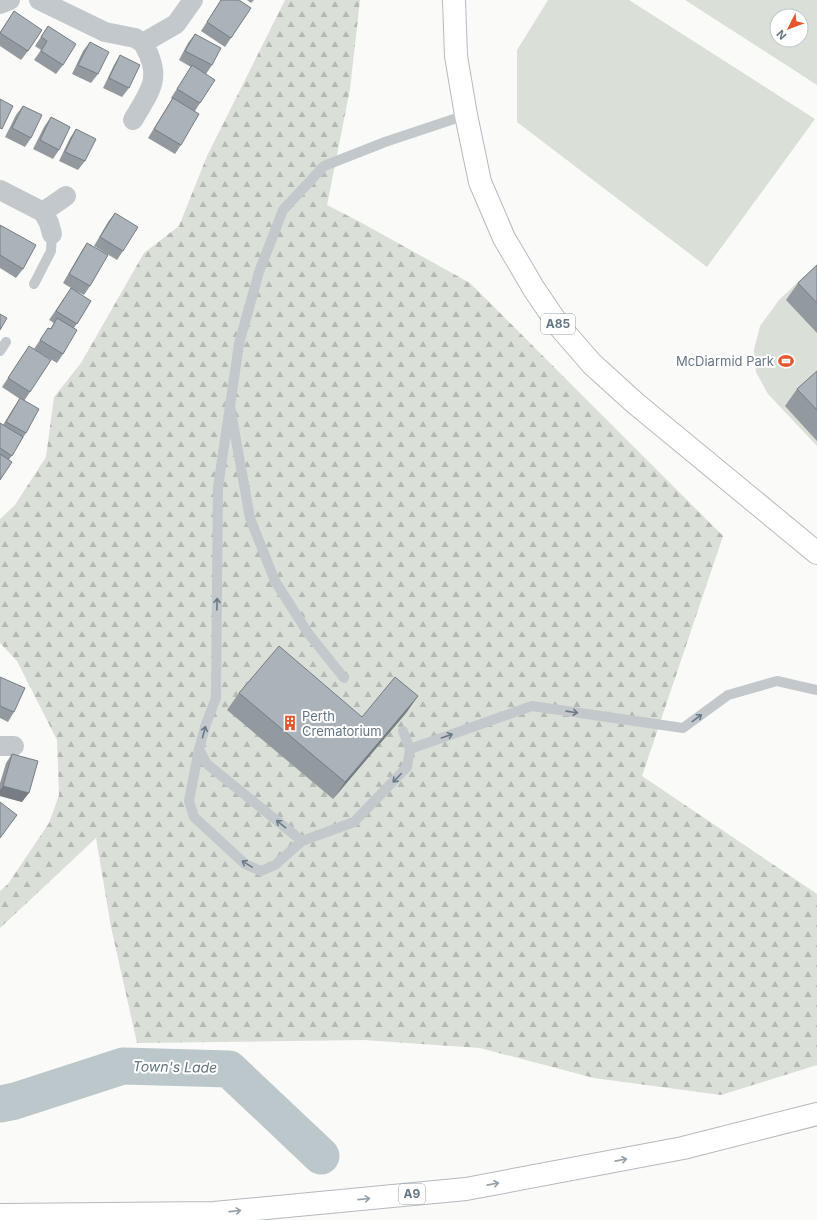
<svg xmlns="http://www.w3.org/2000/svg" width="817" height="1220" viewBox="0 0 817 1220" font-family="Inter,sans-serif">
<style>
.forest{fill:url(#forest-firs)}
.pitch{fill:#dadfd7;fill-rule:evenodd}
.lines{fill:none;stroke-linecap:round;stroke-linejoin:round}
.river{stroke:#bbc7cb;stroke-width:37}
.primary-casing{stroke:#b5babe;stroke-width:24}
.highway-casing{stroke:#b4b9bd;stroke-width:24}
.lane{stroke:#c3c8cc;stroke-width:10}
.street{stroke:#c3c8cc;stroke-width:20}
.primary{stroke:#fff;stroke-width:22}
.highway{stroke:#fff;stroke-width:22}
.wall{fill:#929a9f}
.shaded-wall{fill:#777d82}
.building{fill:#aab3b9;stroke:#777d82}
.oneway{stroke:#6a7a87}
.oneway2{stroke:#939fa8}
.labels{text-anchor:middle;stroke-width:4;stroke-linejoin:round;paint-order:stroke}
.shield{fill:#fff;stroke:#939fa8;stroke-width:1}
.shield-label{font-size:12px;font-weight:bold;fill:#657683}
.poi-label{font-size:13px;fill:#657683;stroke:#fff;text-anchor:end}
.water-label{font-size:14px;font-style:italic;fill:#60757c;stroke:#fff}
</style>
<defs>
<pattern id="forest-firs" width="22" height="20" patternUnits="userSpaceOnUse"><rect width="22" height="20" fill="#dadfd7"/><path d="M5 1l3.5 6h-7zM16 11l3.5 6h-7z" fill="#b4b9b4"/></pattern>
</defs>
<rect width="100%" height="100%" fill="#fafaf8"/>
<polygon class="forest" points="285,0 360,0 350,89 327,205 360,222 470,283 723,536 642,776 817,894 817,1065 721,1095 594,1078 480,1048 364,1040 137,1043 111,927 96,838 0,928 0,891 8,884 49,823 59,795 57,740 17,661 0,643 0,519 15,505 46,457 54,397 81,363 144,253 179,226 207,156"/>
<g class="pitch">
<polygon points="548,0 629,0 815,119 707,267 517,122 517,50"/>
<path d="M685 0H817V85ZM777 16H801V40H777Z"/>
<polygon points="817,264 817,446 768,394 756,372 754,350 760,326 779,300"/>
</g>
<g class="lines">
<polyline class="river" points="0,1104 15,1101 123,1066 229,1069 321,1156"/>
<defs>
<polyline id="primary" points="454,0 456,56 466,115 480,182 504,238 534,289 559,326 592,364 635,403 817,553"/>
<polyline id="highway" points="0,1215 214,1213 466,1189 683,1148 817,1114"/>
</defs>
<use href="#primary" class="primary-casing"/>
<use href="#highway" class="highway-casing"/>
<g class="lane">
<polyline points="34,284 51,251 52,234"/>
<polyline points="0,351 6,342"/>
<polyline points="230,406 239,344 259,272 283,210 324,166 385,142 466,115"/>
<polyline points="344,678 308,633 275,581 250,518 230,406 218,487 216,698 206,724 199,749 207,764 302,841 354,822 407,767 410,749 403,731"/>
<polyline points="199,749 189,801 194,817 245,864 261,871 275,865 302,841"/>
<polyline points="410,749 532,706 683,728 728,695 777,681 817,690"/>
</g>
<g class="street">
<polyline points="39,0 105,32 135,38 143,43 176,24 193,0"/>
<polyline points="0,4 10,0"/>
<path d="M133 120C151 89 163 78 143 43"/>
<polyline points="0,190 43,212 66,196"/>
<polyline points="43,212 49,223 52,234"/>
<polyline points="0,746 14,746"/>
</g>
<use href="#primary" class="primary"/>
<use href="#highway" class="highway"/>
</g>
<g class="wall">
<polygon points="221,0 239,0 231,38 225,47 201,31"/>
<polygon points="247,0 254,0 251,3"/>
<polygon points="14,11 28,51 21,60 0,46 0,32"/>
<polygon points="48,26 63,65 56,74 34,60 41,50 35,46"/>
<polygon points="195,34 212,65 206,74 200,103 195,111 181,145 175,154 148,138 167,107 172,99 171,98 191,67 179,60 188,43"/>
<polygon points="90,42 98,74 91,83 72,74 83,51"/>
<polygon points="120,55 129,88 122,97 103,88 114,65"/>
<polygon points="23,106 31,138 25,147 5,137 16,115"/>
<polygon points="51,117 59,150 53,159 33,149 44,127"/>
<polygon points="76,129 85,161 78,170 59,161 70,138"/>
<polygon points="115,213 123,251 117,260 94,246 108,222"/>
<polygon points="0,225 23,269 16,278 0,268"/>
<polygon points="87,243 90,286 84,295 72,289 91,301 74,328 63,354 57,363 35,350 30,392 24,401 26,433 9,460 0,480 0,423 3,425 14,407 20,399 2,387 23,355 34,349 48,328 50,329 54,323 49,320 71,288 63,283 81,252"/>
<polygon points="817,265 817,333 786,300 798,283"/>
<polygon points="817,371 817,441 785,406 797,389"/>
<polygon points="0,677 14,712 8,722 0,718"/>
<polygon points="239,693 362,717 418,696 406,713 333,799 227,710"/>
<polygon points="12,754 22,802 0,796 0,783 6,763"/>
</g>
<g class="shaded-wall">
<polygon points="418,696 406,713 333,799 345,782"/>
<polygon points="3,786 29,793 22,802 0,796 0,790"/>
</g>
<g class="building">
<polygon points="221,0 239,0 251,8 231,38 207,22"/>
<polygon points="14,11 42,30 28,51 0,33"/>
<polygon points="48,26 76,44 63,65 41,51 47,41 41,37"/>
<polygon points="195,34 221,48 212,65 185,51"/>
<polygon points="90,42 109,52 98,74 78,65"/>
<polygon points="120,55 140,65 129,88 109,78"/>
<polygon points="192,65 215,80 200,103 177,89"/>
<polygon points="173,98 199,114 181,145 154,129"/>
<polygon points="0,99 13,106 2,129 0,128"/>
<polygon points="23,106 42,115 31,138 12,128"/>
<polygon points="51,117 70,127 59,150 40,140"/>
<polygon points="76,129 96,139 85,161 65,152"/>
<polygon points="115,213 138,227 123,251 100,237"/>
<polygon points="0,225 36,245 23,269 0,255"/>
<polygon points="87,243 108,255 90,286 69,274"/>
<polygon points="817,265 817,303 798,283"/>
<polygon points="71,288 91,301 77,324 56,311"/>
<polygon points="0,314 7,318 0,330"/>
<polygon points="57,318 77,330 63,354 40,340 48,328 51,329"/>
<polygon points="29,346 51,360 30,392 8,378"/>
<polygon points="817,371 817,410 797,389"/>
<polygon points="20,398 39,409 26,433 6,422"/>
<polygon points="0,423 23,437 12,456 0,448"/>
<polygon points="0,454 12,462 0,480"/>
<polygon points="279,646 362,717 395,677 418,696 345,782 239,693"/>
<polygon points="0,677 25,688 14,712 0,706"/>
<polygon points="12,754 38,761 29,793 3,786"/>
<polygon points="0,802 17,815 0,838"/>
</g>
<defs><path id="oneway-shaft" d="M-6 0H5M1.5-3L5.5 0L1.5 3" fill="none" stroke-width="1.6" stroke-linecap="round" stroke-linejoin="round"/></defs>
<g class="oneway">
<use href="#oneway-shaft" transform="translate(217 604) rotate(-89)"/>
<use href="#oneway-shaft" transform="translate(572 712) rotate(8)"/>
<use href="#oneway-shaft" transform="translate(697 718) rotate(-37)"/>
<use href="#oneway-shaft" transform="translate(204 732) rotate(-75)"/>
<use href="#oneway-shaft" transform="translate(447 736) rotate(-19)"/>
<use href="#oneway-shaft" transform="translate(397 778) rotate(134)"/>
<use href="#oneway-shaft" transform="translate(281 824) rotate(-141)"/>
<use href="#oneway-shaft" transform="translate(247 864) rotate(-149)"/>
</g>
<g class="oneway2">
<use href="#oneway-shaft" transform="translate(621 1160) rotate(-11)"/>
<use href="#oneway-shaft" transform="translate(493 1184) rotate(-11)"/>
<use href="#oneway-shaft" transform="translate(364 1199) rotate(-6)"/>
<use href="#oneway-shaft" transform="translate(235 1211) rotate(-6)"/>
</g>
<defs>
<symbol id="stadium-bare" viewBox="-9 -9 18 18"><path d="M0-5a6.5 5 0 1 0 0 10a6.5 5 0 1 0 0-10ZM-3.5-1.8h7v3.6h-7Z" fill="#e4572e" stroke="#fff" stroke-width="2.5" paint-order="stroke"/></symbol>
<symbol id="building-bare" viewBox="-9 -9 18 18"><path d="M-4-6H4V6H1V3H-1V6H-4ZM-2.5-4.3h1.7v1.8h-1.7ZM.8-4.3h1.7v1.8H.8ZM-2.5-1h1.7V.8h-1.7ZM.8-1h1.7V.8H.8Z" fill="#e4572e" stroke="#fff" stroke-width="2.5" paint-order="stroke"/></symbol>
</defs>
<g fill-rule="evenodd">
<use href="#stadium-bare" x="775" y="350" width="22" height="22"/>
<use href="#building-bare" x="279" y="712" width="22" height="22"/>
</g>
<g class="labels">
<g class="shield">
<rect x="541" y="314" width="34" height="20" rx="3"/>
<rect x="399" y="1184" width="26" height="20" rx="3"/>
</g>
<g class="shield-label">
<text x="558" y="328">A85</text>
<text x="412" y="1198">A9</text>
</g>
<g class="poi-label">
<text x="774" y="366">McDiarmid Park</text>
<text x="302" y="721" text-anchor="start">Perth<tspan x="302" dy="15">Crematorium</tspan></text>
</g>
<g class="water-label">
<text transform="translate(175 1067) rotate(1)" y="5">Town's Lade</text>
</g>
</g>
<g transform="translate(789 28) rotate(228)"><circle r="19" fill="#ffffff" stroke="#c1c8cd"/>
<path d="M0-3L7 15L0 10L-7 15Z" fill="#e4572e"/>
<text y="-6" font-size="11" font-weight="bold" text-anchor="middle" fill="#657683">N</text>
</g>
</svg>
